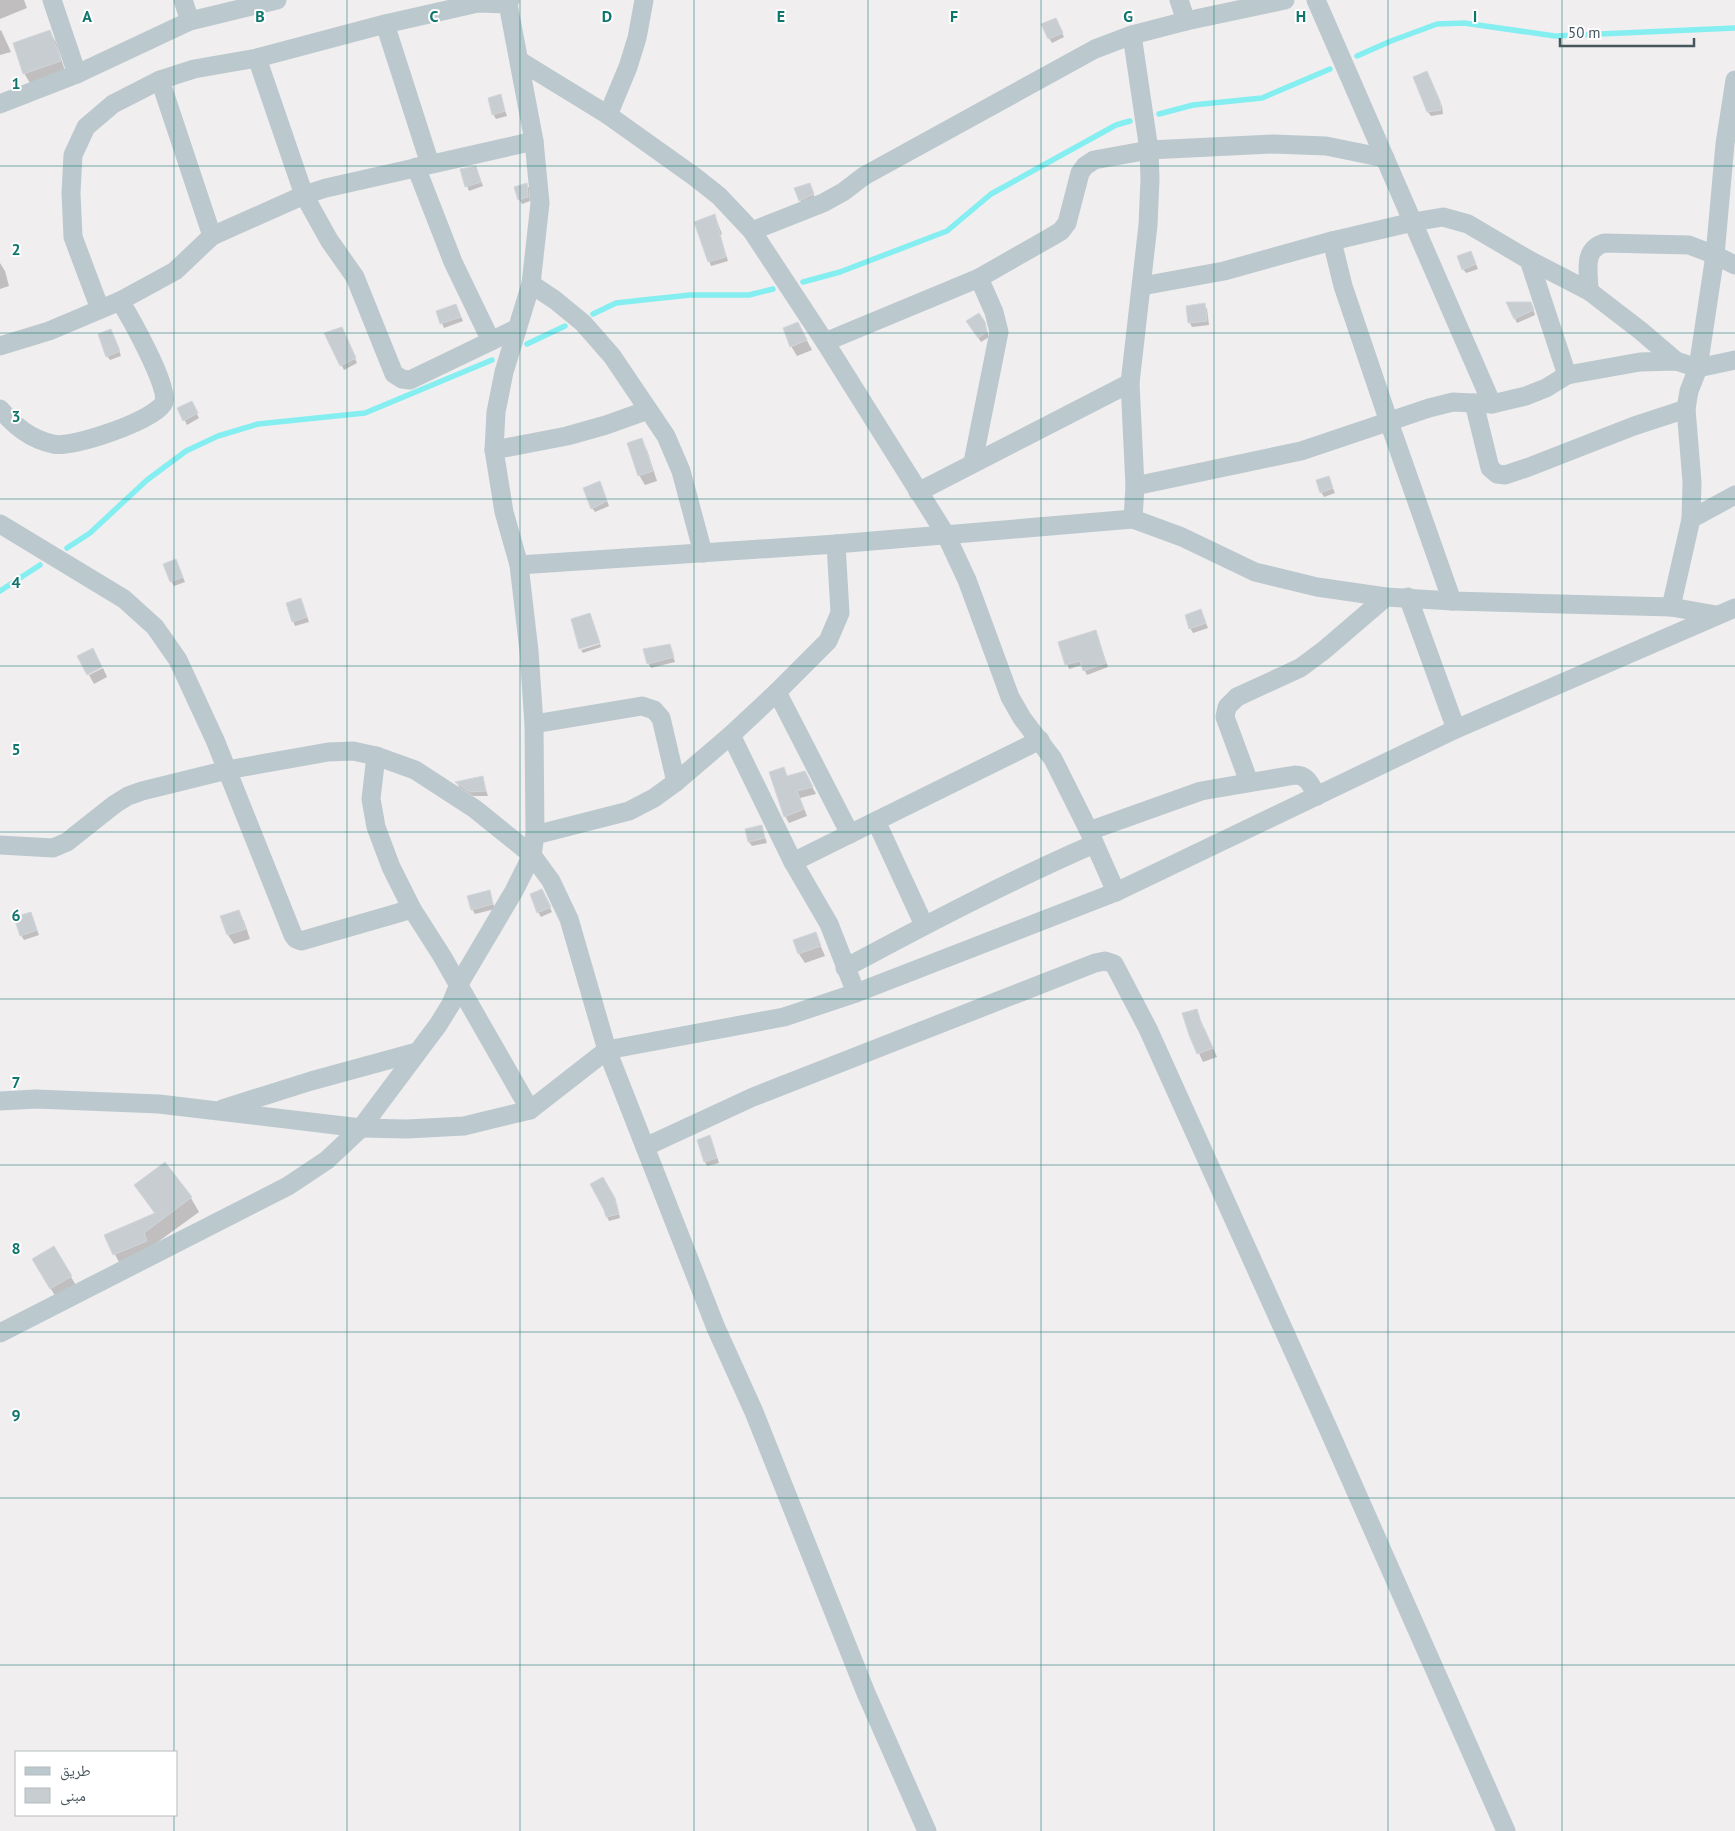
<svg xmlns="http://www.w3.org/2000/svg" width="1735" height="1831" viewBox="0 0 1735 1831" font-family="'PT Sans','Noto Naskh Arabic',sans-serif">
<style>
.shadow{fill:#0003}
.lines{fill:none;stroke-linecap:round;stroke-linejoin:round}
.stream{stroke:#85eef0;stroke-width:5.5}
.building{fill:#c8cdd1;stroke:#d2d6da}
.minor{stroke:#bbc9ce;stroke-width:19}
.grid{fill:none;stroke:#0f766e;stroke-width:1;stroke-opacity:0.55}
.grid-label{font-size:16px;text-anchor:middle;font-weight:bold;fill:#0f766e;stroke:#fff;stroke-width:4;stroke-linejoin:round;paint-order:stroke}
</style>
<rect width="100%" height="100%" fill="#f1eeef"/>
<g class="shadow">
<polygon points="0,0 24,0 27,8 0,19"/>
<polygon points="1058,24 1064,37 1052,43 1049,38"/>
<polygon points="1,30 11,52 0,55 0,31"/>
<polygon points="50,32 56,42 65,71 30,83 24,73"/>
<polygon points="1429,77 1442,106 1443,114 1431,116 1428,112"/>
<polygon points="500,96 507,116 496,119 493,114"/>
<polygon points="476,167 483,186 469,191 467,186"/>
<polygon points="526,184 529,188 530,201 522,204 519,199"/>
<polygon points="812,189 815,199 802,204 800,200"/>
<polygon points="715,216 722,234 720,235 728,261 711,266 696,222"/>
<polygon points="1473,257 1478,269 1466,273 1463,269"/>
<polygon points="0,263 5,271 9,286 0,289"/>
<polygon points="456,305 463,321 444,328 437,312"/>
<polygon points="1204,305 1207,309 1209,325 1192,327 1190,323"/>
<polygon points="1533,308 1535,315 1517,323 1515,319"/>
<polygon points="984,322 989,337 981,342 970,326"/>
<polygon points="344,333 357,363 344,370 326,334"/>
<polygon points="803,333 812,350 797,356 791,346"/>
<polygon points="113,335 121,356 110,360 107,356"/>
<polygon points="191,403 199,418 187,425 179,408"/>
<polygon points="641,440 647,450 657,481 645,485 639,475"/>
<polygon points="1328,477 1335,493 1324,497 1321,492"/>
<polygon points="602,487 609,506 595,512 592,508"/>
<polygon points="178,565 185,582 174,586 171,581"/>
<polygon points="303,604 309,622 295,626 293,621"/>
<polygon points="1201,611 1208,628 1193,633 1190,628"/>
<polygon points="1096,632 1108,667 1087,675 1082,665 1069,669 1060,643"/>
<polygon points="600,644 601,647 583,653 581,650"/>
<polygon points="669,645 675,662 651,668 648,663"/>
<polygon points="103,668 107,677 94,684 89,675"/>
<polygon points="783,769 787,776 808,779 816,794 800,798 807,816 789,823 785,816"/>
<polygon points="482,778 488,796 473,796 459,787 457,783"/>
<polygon points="761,826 767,843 752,846 749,842"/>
<polygon points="489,892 495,909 475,914 472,909"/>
<polygon points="544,895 552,912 541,917 538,912"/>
<polygon points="238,911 244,921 250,939 234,944 228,935"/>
<polygon points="31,913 39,935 24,940 21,935"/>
<polygon points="815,933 825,956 805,963 799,954"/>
<polygon points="1196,1010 1217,1057 1203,1062 1190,1034"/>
<polygon points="712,1141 719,1163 707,1166 705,1162"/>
<polygon points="165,1163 191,1198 199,1212 122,1268 105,1235 155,1214 135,1185"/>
<polygon points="603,1179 617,1205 620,1218 609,1221 607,1217"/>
<polygon points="53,1247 77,1287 57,1299 33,1259"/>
</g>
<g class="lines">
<g class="stream">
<polyline points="1357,56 1391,41 1437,24 1464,23 1555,36 1735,28"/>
<polyline points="1159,114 1193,105 1262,98 1330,69"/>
<polyline points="803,282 840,272 947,231 991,194 1116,125 1130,121"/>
<polyline points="593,314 616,303 643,300 690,295 749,295 773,289"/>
<polyline points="527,344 565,326"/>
<polyline points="67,548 90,533 147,480 186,451 218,436 258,424 365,413 492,360"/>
<polyline points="0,591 40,565"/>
</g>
</g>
<g class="building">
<polygon points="1056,18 1063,33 1048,39 1041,24"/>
<polygon points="50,30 61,61 23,74 13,43"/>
<polygon points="1427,71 1440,101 1441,110 1427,112 1413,77"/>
<polygon points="501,94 505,111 492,115 488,98"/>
<polygon points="476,166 481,182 465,187 460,169"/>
<polygon points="527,183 528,197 518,200 514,187"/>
<polygon points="810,183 814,194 799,201 794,188"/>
<polygon points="715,214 726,257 708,262 694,222"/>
<polygon points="1471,251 1476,264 1462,270 1457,256"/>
<polygon points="1506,302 1531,302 1534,310 1514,319"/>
<polygon points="1205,303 1207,321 1188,323 1186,306"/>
<polygon points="456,304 461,317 440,324 436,311"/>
<polygon points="979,313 985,322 987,332 978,338 966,321"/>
<polygon points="798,322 807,340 790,347 783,328"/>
<polygon points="342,327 356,358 340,366 324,333"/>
<polygon points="111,329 120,351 106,357 98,334"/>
<polygon points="192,401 198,413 183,421 177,408"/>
<polygon points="642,438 653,471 638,476 627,443"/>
<polygon points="1329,476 1333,488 1320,493 1316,480"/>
<polygon points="600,481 607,501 591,509 583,488"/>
<polygon points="176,559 183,577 170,582 163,564"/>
<polygon points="301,598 307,617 292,622 286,603"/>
<polygon points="1201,609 1206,623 1189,629 1185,615"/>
<polygon points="590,613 600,643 579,649 571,619"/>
<polygon points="1096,630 1106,663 1083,671 1080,661 1065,665 1058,642"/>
<polygon points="670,644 674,657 647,664 643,649"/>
<polygon points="93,648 102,667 87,675 77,656"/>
<polygon points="784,767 787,776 805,771 813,787 797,791 804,809 784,817 769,772"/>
<polygon points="483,776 486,791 470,792 455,782"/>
<polygon points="762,825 765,838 748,842 745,829"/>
<polygon points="542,889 551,907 537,913 530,894"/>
<polygon points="490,890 493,904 471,910 467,896"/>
<polygon points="239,910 246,929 227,935 220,916"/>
<polygon points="31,912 37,930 20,936 14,917"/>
<polygon points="816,932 821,946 798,954 793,940"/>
<polygon points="1197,1009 1203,1029 1204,1028 1213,1048 1197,1054 1189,1035 1182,1013"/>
<polygon points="710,1135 717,1158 704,1162 697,1140"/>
<polygon points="165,1162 192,1197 144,1233 147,1241 113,1255 104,1235 155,1213 134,1185"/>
<polygon points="603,1177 615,1198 619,1214 606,1217 604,1210 590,1184"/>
<polygon points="54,1246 72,1276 50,1289 32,1259"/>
</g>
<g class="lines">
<g class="minor">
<polyline points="52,0 77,74"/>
<polyline points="183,0 190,21"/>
<polyline points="1179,0 1186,21"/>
<polyline points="1316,0 1492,404"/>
<polyline points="385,24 430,164"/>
<polyline points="1132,35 1149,150 1150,179 1148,225 1130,383 1135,486 1133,519"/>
<polyline points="257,58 304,195 329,240 355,277 394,374 402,379 410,380 516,329"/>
<polyline points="520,61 608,115 695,177 719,196 752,231 825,342 946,535 967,580 1010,697 1022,718 1053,759 1089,831 1116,892"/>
<polyline points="160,80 212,236"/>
<polyline points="0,104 77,74 190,21 277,0"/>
<polyline points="608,115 628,67 637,38 644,0"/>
<polyline points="416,167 453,262 491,341"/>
<polyline points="752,231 823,203 843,192 864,176 1095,49 1132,35 1186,21 1285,0"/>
<polyline points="1332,241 1343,286 1389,422 1452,601"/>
<polyline points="1529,260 1567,375"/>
<polyline points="531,284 555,300 583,323 612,356 666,436 681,471 703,553"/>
<polyline points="1142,286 1224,271 1332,241 1413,222 1443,217 1468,224 1529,260 1589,291 1641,331 1676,361"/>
<path d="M1589 291C1589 272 1582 250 1604 243L1689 245 1715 255 1735 265"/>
<polyline points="100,309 73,237 71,193 73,155 86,127 113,104 160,80 194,69 257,58 385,24 478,3 508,4"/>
<polyline points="825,342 979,278 1051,237 1061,231 1067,223 1080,173 1085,166 1094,160 1149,150 1273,144 1326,146 1385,158"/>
<polyline points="0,346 49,331 120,301 175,271 212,236 304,195 326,188 534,141"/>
<polyline points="1474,403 1490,468 1497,474 1505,475 1529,467 1634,426 1686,409"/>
<path d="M0 409C15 426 30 439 53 444 72 449 158 419 164 402 169 386 130 317 120 301"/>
<polyline points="494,450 567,436 606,425 648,410"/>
<polyline points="973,462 999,332 994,312 979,278"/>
<polyline points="1135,486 1301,451 1429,408 1453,402 1492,404 1526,396 1546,388 1567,375 1640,362 1676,361 1698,368 1735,360"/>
<polyline points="918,492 1130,383"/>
<polyline points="1691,519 1735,495"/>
<polyline points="0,524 124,599 155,627 178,660 215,740 293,935 296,939 301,941 412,909"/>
<polyline points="519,565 836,544 1133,519 1182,537 1255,572 1317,587 1386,597 1452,601 1671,607 1716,615"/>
<polyline points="1408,597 1456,729"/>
<polyline points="1671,607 1691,519 1692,482 1686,409 1689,391 1698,368 1715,255 1725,144 1735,80"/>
<polyline points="777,692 850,834"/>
<polyline points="534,724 642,706 654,710 661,718 676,782"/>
<polyline points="731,735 793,862 829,924 856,993"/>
<polyline points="376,756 371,799 376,827 391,867 412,909 442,956 530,1110"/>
<polyline points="1249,782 1225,717 1227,707 1237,697 1300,668 1323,651 1386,597"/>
<polyline points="876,821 924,925"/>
<path d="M1089 831 1201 791 1295 775C1308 775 1311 786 1317 796"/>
<polyline points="535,835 629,811 654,798 676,782 731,735 777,692 828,641 840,613 836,544"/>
<polyline points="0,845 53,848 67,842 115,804 128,796 142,791 227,770 328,752 353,751 376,756 415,770 475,809 532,855 551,881 569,919 607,1050 716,1328 754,1412 866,1693 927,1831"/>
<polyline points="793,862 1040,740"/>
<path d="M845 968C927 924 1009 881 1094 844"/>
<polyline points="0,1101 36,1099 159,1104 361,1128 407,1129 464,1126 530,1110 607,1050 784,1017 856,993 1116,892 1456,729 1735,608"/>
<polyline points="222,1109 311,1081 417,1052"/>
<polyline points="645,1147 753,1097 1095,963 1105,961 1114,964 1148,1029 1327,1426 1506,1831"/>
<polyline points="0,1333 288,1186 327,1160 361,1128 438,1025 451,1004 459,984 514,891 532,855 535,835 534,724 529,651 519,565 504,512 494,450 496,412 504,372 531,284 540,203 534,141 508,4 510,0"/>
</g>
</g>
<path class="grid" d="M174 0V1752M347 0V1831M520 0V1831M694 0V1831M868 0V1831M1041 0V1831M1214 0V1831M1388 0V1831M1562 0V1831M0 166H1735M0 333H1735M0 499H1735M0 666H1735M0 832H1735M0 999H1735M0 1165H1735M0 1332H1735M0 1498H1735M0 1665H1735M174 1815V1831"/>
<g class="grid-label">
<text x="87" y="22">A</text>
<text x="260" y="22">B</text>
<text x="434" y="22">C</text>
<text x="607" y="22">D</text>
<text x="781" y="22">E</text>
<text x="954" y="22">F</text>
<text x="1128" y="22">G</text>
<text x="1301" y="22">H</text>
<text x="1475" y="22">I</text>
<text x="16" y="89">1</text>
<text x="16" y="255">2</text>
<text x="16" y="422">3</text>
<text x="16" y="588">4</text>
<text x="16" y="755">5</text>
<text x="16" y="921">6</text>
<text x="16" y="1088">7</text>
<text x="16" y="1254">8</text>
<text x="16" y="1421">9</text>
</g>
<rect x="15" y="1751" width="162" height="65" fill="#ffffff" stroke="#b5bbbe"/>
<rect x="25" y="1767" width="25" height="8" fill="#bbc9ce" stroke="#b5bbbe"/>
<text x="60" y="1776" font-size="15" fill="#45565c">طريق</text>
<rect x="25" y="1788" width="25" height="15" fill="#c8cdd1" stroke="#b5bbbe"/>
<text x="60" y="1801" font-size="15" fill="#45565c">مبنى</text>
<path d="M1560 38v8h134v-8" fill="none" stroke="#45565c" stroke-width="2.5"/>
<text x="1568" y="38" font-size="15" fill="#45565c" stroke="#ffffff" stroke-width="4" paint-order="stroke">50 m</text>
</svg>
